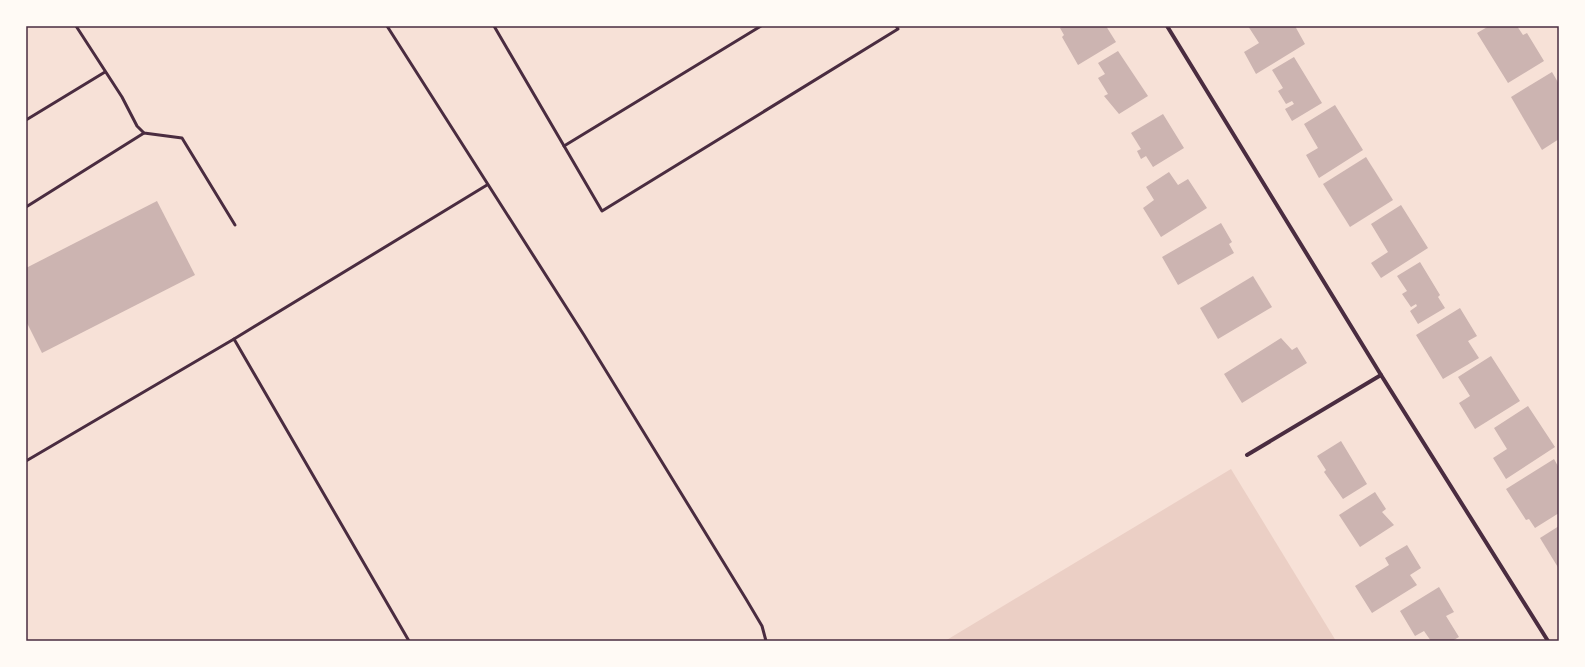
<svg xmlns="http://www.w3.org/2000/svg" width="1585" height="667" viewBox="0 0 1585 667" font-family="'Fira Sans',sans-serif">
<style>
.green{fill:#ebcfc5}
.building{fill:#ccb4b1}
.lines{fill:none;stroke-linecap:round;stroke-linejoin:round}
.service{stroke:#4a2c40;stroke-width:3}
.minor{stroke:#4a2c40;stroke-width:4}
.neatline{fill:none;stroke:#4a2c40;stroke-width:1.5}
</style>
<rect width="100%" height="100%" fill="#f7e1d7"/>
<polygon class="green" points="1231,469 1336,641 945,641"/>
<g class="building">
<polygon points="1064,26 1106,26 1116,42 1078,65 1062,37 1064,35 1060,28"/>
<polygon points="1248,26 1295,26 1305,44 1256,74 1244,52 1259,43"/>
<polygon points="1489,26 1517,26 1523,35 1527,33 1544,61 1508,83 1477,33"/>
<polygon points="1118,51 1148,96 1119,114 1104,96 1108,94 1098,78 1105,74 1098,63"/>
<polygon points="1294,57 1322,103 1292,121 1285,109 1294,104 1292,101 1286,104 1278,91 1283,88 1272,70"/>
<polygon points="1552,72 1559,84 1559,139 1542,150 1511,97"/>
<polygon points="1335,105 1363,150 1319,178 1306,155 1318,148 1304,124"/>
<polygon points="1163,114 1184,148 1153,167 1146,156 1141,159 1137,151 1141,149 1131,133"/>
<polygon points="1366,157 1393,200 1350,227 1323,184"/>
<polygon points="1169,172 1178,185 1188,179 1207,208 1161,237 1143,208 1154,200 1146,187"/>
<polygon points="157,201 195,275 42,353 26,321 26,268"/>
<polygon points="1401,205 1428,248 1381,278 1371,263 1388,252 1371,224"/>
<polygon points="1221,223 1232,242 1229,244 1234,253 1178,285 1162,257"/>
<polygon points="1420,262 1440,295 1438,297 1445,308 1418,324 1410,311 1417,306 1416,304 1411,307 1402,294 1407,291 1397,276"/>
<polygon points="1253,276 1272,307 1218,339 1200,308"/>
<polygon points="1460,308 1477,336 1468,341 1479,358 1443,379 1416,335"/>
<polygon points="1281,338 1292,350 1297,347 1307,363 1242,403 1224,374"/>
<polygon points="1491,356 1520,401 1475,429 1459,403 1470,396 1458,377"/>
<polygon points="1528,406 1555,447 1506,479 1493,458 1507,449 1494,428"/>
<polygon points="1341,441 1367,484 1343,499 1324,472 1326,470 1317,456"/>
<polygon points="1554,459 1559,468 1559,513 1535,528 1529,519 1526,520 1506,489"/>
<polygon points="1375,492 1386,509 1382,512 1394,525 1360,547 1339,515"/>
<polygon points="1559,526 1559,569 1540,538"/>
<polygon points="1407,545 1421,568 1410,575 1417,585 1372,613 1355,586 1389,565 1385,558"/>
<polygon points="1439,587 1454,612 1446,616 1459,637 1452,641 1431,641 1424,631 1415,636 1400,611"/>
</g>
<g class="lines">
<g class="service">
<polyline points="76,26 122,97 137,126 144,133 182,138 235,225"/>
<polyline points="387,26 584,335 746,599 762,626 766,641"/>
<polyline points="494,26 602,211 898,29 896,26"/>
<polyline points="26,120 105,72"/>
<polyline points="564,146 761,26"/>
<polyline points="26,207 144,133"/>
<polyline points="234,339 487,185"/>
<polyline points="26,461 234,339 409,641"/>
</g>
<g class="minor">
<polyline points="1167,26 1381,375 1548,641"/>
<polyline points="1247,455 1381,375"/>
</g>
</g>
<rect width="1585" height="667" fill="none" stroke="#fffaf5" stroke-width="54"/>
<rect x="27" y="27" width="1531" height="613" class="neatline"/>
</svg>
